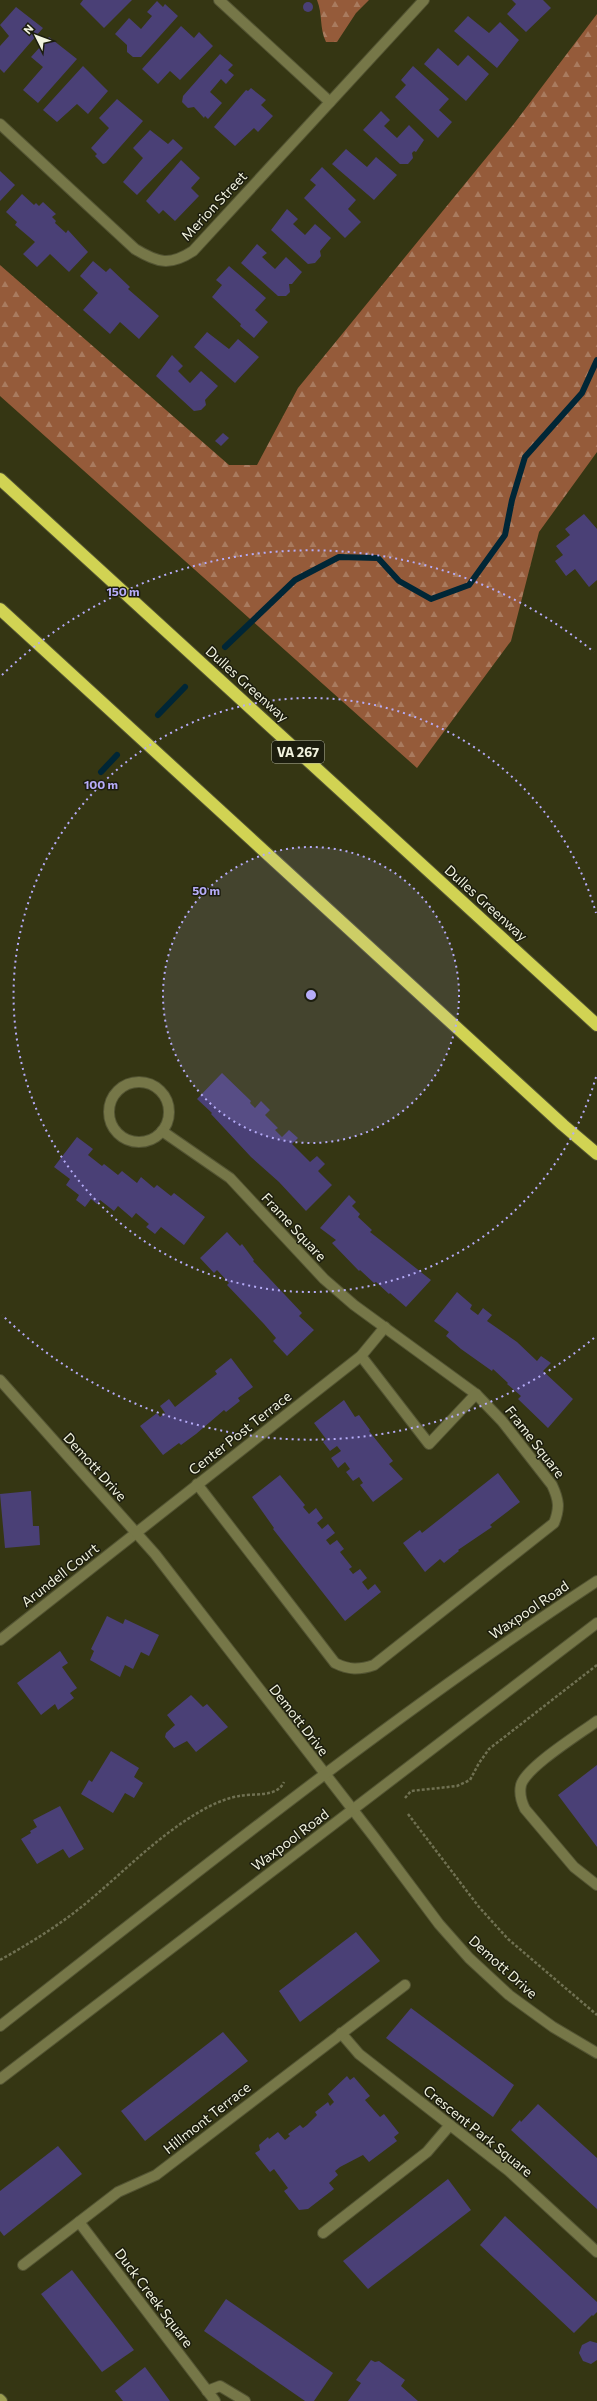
<svg xmlns="http://www.w3.org/2000/svg" width="597" height="2401" viewBox="0 0 597 2401" font-family="Commissioner,sans-serif">
<style>
.forest{fill:url(#forest-firs)}
.lines{fill:none;stroke-linecap:round;stroke-linejoin:round}
.stream{stroke:#002636;stroke-width:6}
.building{fill:#4a4076}
.minor-casing{stroke:#535433;stroke-width:12}
.tertiary-casing{stroke:#535433;stroke-width:12}
.secondary-casing{stroke:#535433;stroke-width:12}
.motorway-casing{stroke:#535433;stroke-width:14}
.path{stroke:#707152;stroke-width:2.5;stroke-dasharray:3 2;stroke-linecap:butt}
.minor{stroke:#767748;stroke-width:10}
.tertiary{stroke:#767748;stroke-width:10}
.secondary{stroke:#9b9c4f;stroke-width:10}
.motorway{stroke:#d1d353;stroke-width:12}
.ring{fill:none;stroke:#b6acf8;stroke-width:2;stroke-dasharray:2 4}
.labels{text-anchor:middle;stroke-width:3;stroke-linejoin:round;paint-order:stroke}
.shield{fill:#1c1d0e;stroke:#b1b2a0;stroke-width:1}
.shield-label{font-size:13px;font-weight:bold;fill:#f1f2de}
.street-label{font-size:14px;fill:#f1f2de;stroke:#1c1d0e}
.centre{fill:#b6acf8;stroke:#1c1d0e;stroke-width:2}
.ring-label{font-size:12px;text-anchor:middle;font-weight:bold;fill:#b6acf8;stroke:#1c1d0e;stroke-width:3;stroke-linejoin:round;paint-order:stroke}
</style>
<defs>
<pattern id="forest-firs" width="22" height="20" patternUnits="userSpaceOnUse"><rect width="22" height="20" fill="#955b3a"/><path d="M5 1l3.5 6h-7zM16 11l3.5 6h-7z" fill="#a97b5f"/></pattern>
</defs>
<rect width="100%" height="100%" fill="#353613"/>
<g class="forest">
<path d="M317 0H369L356 13 337 42H326C319 27 323 15 317 0Z"/>
<polygon points="597,14 597,452 539,532 511,641 417,768 0,396 0,265 229,465 257,465 298,388 513,125"/>
</g>
<g class="lines">
<g class="stream">
<polyline points="225,647 295,580 339,557 378,558 399,581 431,599 469,585 505,535 512,500 525,457 582,393 597,360"/>
<polyline points="158,715 185,687"/>
<polyline points="101,772 117,755"/>
</g>
</g>
<g class="building">
<polygon points="83,0 132,0 104,28 80,4"/>
<polygon points="512,0 543,0 551,8 526,32 507,14 516,4"/>
<polygon points="157,1 163,7 165,4 178,16 141,57 133,57 127,52 127,45 115,34 129,18 141,29 152,16 147,12"/>
<circle cx="308" cy="7" r="5"/>
<polygon points="16,7 43,28 4,73 0,69 0,46 9,36 0,25"/>
<polygon points="468,16 489,33 500,22 519,40 497,68 454,31"/>
<polygon points="181,26 194,38 199,32 213,46 180,80 170,71 158,84 142,69"/>
<polygon points="49,37 77,59 38,103 23,90 43,67 31,57"/>
<polygon points="438,48 458,66 468,55 489,74 466,101 424,64"/>
<polygon points="220,54 233,65 228,70 234,75 226,84 221,79 210,92 222,103 208,119 205,116 204,118 194,107 188,108 182,102 183,96"/>
<polygon points="83,66 108,91 88,114 77,104 57,122 43,110"/>
<polygon points="413,66 449,99 439,110 452,122 438,138 395,97 406,85 401,80"/>
<polygon points="251,88 266,100 261,105 273,116 258,132 254,128 235,146 214,127 246,90 248,91"/>
<polygon points="117,99 143,121 106,163 103,164 95,156 97,154 91,148 109,128 99,118"/>
<polygon points="381,111 390,120 384,126 397,138 409,125 424,140 416,152 414,151 412,153 413,158 408,164 400,164 363,130"/>
<polygon points="150,130 168,144 173,139 183,148 137,195 123,182 143,158 133,148"/>
<polygon points="346,149 367,167 376,157 397,175 374,200 332,164"/>
<polygon points="181,160 200,178 191,188 199,196 175,221 163,210 159,214 146,201"/>
<polygon points="322,167 356,200 348,209 361,222 345,238 304,198 316,185 310,180"/>
<polygon points="0,171 15,185 0,201"/>
<polygon points="22,194 34,205 36,203 39,206 43,202 56,214 52,217 56,221 55,223 66,233 68,230 88,252 69,272 50,254 37,267 23,254 35,242 15,225 17,222 6,212"/>
<polygon points="287,209 298,219 293,224 305,235 315,224 331,238 320,251 321,256 315,263 308,264 271,230"/>
<polygon points="257,244 267,253 262,257 275,269 286,257 302,272 292,284 289,284 290,292 286,296 278,296 241,263"/>
<polygon points="93,261 106,272 110,268 130,287 128,289 159,316 139,339 120,322 110,334 83,310 98,293 80,276"/>
<polygon points="229,266 266,298 255,310 268,322 254,338 240,326 241,324 212,297 222,285 216,280"/>
<polygon points="207,332 229,349 238,339 259,357 235,383 194,347"/>
<polygon points="172,355 183,366 178,371 190,383 201,371 218,386 205,400 206,405 201,410 194,411 156,376"/>
<polygon points="223,433 229,438 221,446 215,441"/>
<polygon points="584,514 597,529 597,580 589,587 575,569 566,576 555,561 563,555 556,546 570,535 565,529"/>
<polygon points="222,1073 251,1101 250,1103 255,1108 261,1101 270,1110 265,1115 278,1128 275,1130 282,1137 289,1130 298,1138 292,1144 310,1162 317,1156 325,1164 318,1171 332,1185 306,1211 279,1182 251,1157 211,1114 212,1113 197,1099"/>
<polygon points="77,1137 93,1149 88,1155 102,1166 104,1164 118,1175 122,1171 137,1183 141,1177 154,1188 157,1185 171,1196 174,1193 205,1217 184,1245 161,1227 155,1234 146,1227 149,1224 136,1213 132,1218 118,1206 114,1211 100,1200 97,1204 91,1199 85,1207 76,1200 79,1195 66,1185 70,1179 54,1167"/>
<polygon points="349,1195 356,1202 352,1206 360,1214 358,1217 372,1230 370,1232 431,1280 406,1307 390,1293 389,1294 376,1282 374,1283 360,1270 359,1271 332,1243 336,1240 320,1228"/>
<polygon points="227,1232 240,1246 242,1244 254,1260 253,1261 302,1313 299,1316 314,1330 287,1356 273,1341 276,1338 264,1324 227,1285 229,1283 217,1270 214,1273 200,1258"/>
<polygon points="457,1292 472,1305 470,1309 478,1315 483,1308 492,1315 487,1321 517,1342 537,1361 541,1356 551,1363 543,1371 573,1399 548,1428 518,1399 521,1396 507,1384 508,1383 493,1369 492,1371 461,1349 446,1336 449,1332 434,1321"/>
<polygon points="231,1358 253,1387 238,1398 240,1401 226,1412 224,1410 196,1434 181,1445 179,1443 163,1455 140,1426 157,1413 160,1417 165,1413 160,1406 169,1399 175,1407 217,1374 215,1371"/>
<polygon points="344,1400 355,1417 359,1415 370,1430 369,1431 393,1461 389,1464 403,1479 373,1502 360,1485 363,1483 359,1477 353,1481 346,1472 350,1469 345,1462 338,1468 331,1458 341,1451 337,1446 330,1451 323,1442 326,1439 314,1423"/>
<polygon points="498,1473 520,1502 490,1525 492,1527 458,1550 459,1551 444,1563 440,1559 425,1572 403,1543 420,1530 422,1533"/>
<polygon points="280,1475 305,1505 303,1507 309,1514 316,1508 323,1518 317,1523 322,1529 328,1524 335,1533 326,1540 330,1545 337,1540 344,1549 340,1552 352,1567 349,1569 353,1574 360,1569 367,1578 362,1582 368,1590 375,1584 381,1592 345,1621 273,1529 274,1528 252,1497"/>
<polygon points="31,1491 33,1526 39,1526 40,1545 5,1548 0,1494"/>
<polygon points="107,1616 123,1624 125,1619 159,1635 149,1656 141,1652 133,1669 125,1665 120,1677 90,1660 94,1651 91,1649"/>
<polygon points="60,1651 68,1663 62,1667 77,1688 70,1693 74,1698 58,1710 55,1704 41,1715 17,1683"/>
<polygon points="191,1695 203,1707 207,1704 228,1727 196,1752 187,1741 174,1748 165,1737 166,1733 175,1725 167,1715"/>
<polygon points="111,1751 139,1768 134,1777 143,1783 134,1798 125,1793 113,1813 81,1794 89,1780 92,1782"/>
<polygon points="597,1765 597,1847 558,1795"/>
<polygon points="60,1806 84,1849 69,1858 63,1849 37,1864 21,1839 31,1833 30,1831 37,1827 33,1820"/>
<polygon points="356,1932 380,1961 300,2022 279,1991"/>
<polygon points="411,2008 514,2085 493,2117 386,2038"/>
<polygon points="223,2032 248,2061 145,2141 121,2111"/>
<polygon points="347,2076 350,2080 354,2077 370,2096 365,2100 380,2117 384,2114 399,2133 394,2137 397,2141 369,2162 363,2155 340,2167 335,2171 338,2175 329,2183 334,2189 308,2209 299,2210 284,2191 288,2188 274,2169 270,2172 255,2153 260,2150 259,2145 268,2137 269,2139 278,2132 285,2140 290,2136 288,2134 300,2125 303,2128 307,2125 317,2115 315,2112 328,2102 330,2106 334,2102 328,2094"/>
<polygon points="538,2104 597,2158 597,2209 511,2130 520,2120 521,2122"/>
<polygon points="58,2146 82,2174 4,2236 0,2231 0,2191"/>
<polygon points="448,2179 471,2210 368,2289 343,2261"/>
<polygon points="505,2216 597,2302 597,2312 593,2316 592,2315 574,2333 480,2245"/>
<polygon points="72,2270 134,2350 102,2372 41,2294"/>
<polygon points="226,2299 333,2373 314,2401 305,2401 204,2331"/>
<polygon points="590,2341 597,2343 597,2360 591,2364 583,2361 579,2353 582,2345"/>
<polygon points="371,2360 375,2362 379,2361 405,2380 401,2386 418,2401 348,2401 361,2383 356,2380"/>
<polygon points="145,2367 170,2401 123,2401 115,2391"/>
</g>
<g class="lines">
<defs>
<g id="minor">
<polyline points="219,0 330,102"/>
<path d="M0 124 135 249C158 263 170 266 193 251L424 0"/>
<circle cx="139" cy="1112" r="30"/>
<path d="M162 1131 230 1178 324 1279 354 1305 476 1394 502 1421 552 1485C559 1500 560 1508 554 1523L374 1665C359 1670 349 1670 335 1663L197 1484"/>
<polyline points="361,1356 429,1444 476,1394"/>
<polyline points="0,1640 361,1356 385,1327"/>
<path d="M597 1721C581 1733 526 1767 521 1785 519 1794 521 1801 525 1809L574 1867 597 1885"/>
<polyline points="341,2033 359,2054 509,2171 597,2252"/>
<polyline points="79,2222 215,2401"/>
<polyline points="323,2233 427,2152 450,2125"/>
<polyline points="23,2265 118,2192 156,2175 405,1985"/>
<polyline points="207,2391 220,2386 245,2401"/>
</g>
<g id="tertiary">
<polyline points="0,1380 155,1554 374,1837 439,1924 469,1958 509,1995 553,2027 597,2053"/>
<path d="M0 2026C195 1874 390 1717 597 1581"/>
<polyline points="0,2079 597,1623"/>
</g>
<polyline id="secondary" points="0,2399 2,2401"/>
<g id="motorway">
<polyline points="0,479 597,1025"/>
<polyline points="0,609 563,1125 597,1154"/>
</g>
</defs>
<use href="#minor" class="minor-casing"/>
<use href="#tertiary" class="tertiary-casing"/>
<use href="#secondary" class="secondary-casing"/>
<use href="#motorway" class="motorway-casing"/>
<g class="path">
<polyline points="405,1798 411,1791 457,1786 470,1780 479,1763 489,1749 597,1665"/>
<polyline points="408,1814 479,1907 508,1939 597,2015"/>
<path d="M0 1960C32 1942 63 1923 91 1899 129 1867 163 1831 208 1807 218 1802 228 1798 239 1796 253 1793 277 1798 284 1782"/>
</g>
<use href="#minor" class="minor"/>
<use href="#tertiary" class="tertiary"/>
<use href="#secondary" class="secondary"/>
<use href="#motorway" class="motorway"/>
</g>
<circle cx="311" cy="995" r="148" fill="#b6acf8" fill-opacity=".12"/>
<g class="ring">
<circle cx="311" cy="995" r="148"/>
<path d="M596 1077A297 297 0 1 1 596 913"/>
<path d="M594 1338A445 445 0 0 1 2 1315M2 675A445 445 0 0 1 594 652"/>
</g>
<g class="labels">
<rect class="shield" x="272" y="741" width="52" height="22" rx="3"/>
<g class="shield-label">
<text x="298" y="757">VA 267</text>
</g>
<g class="street-label">
<text transform="translate(214 206) rotate(-47)" y="5">Merion Street</text>
<text transform="translate(247 684) rotate(42)" y="5">Dulles Greenway</text>
<text transform="translate(486 903) rotate(42)" y="5">Dulles Greenway</text>
<text transform="translate(294 1227) rotate(47)" y="5">Frame Square</text>
<text transform="translate(240 1433) rotate(-38)" y="5">Center Post Terrace</text>
<text transform="translate(535 1442) rotate(52)" y="5">Frame Square</text>
<text transform="translate(95 1467) rotate(48)" y="5">Demott Drive</text>
<text transform="translate(60 1575) rotate(-38)" y="5">Arundell Court</text>
<text transform="translate(529 1610) rotate(-34)" y="5">Waxpool Road</text>
<text transform="translate(299 1720) rotate(52)" y="5">Demott Drive</text>
<text transform="translate(290 1840) rotate(-37)" y="5">Waxpool Road</text>
<text transform="translate(503 1967) rotate(42)" y="5">Demott Drive</text>
<text transform="translate(207 2118) rotate(-38)" y="5">Hillmont Terrace</text>
<text transform="translate(478 2131) rotate(39)" y="5">Crescent Park Square</text>
<text transform="translate(154 2298) rotate(53)" y="5">Duck Creek Square</text>
</g>
</g>
<circle cx="311" cy="995" r="6" class="centre"/>
<g class="ring-label">
<text x="123" y="596">150 m</text>
<text x="101" y="789">100 m</text>
<text x="206" y="895">50 m</text>
</g>
<g transform="translate(36 36) rotate(312)" stroke="#1c1d0e" stroke-width="3" paint-order="stroke">
<path d="M0-3L7 15L0 10L-7 15Z" fill="#f1f2de"/>
<text y="-6" font-size="11" font-weight="bold" text-anchor="middle" fill="#f1f2de">N</text>
</g>
</svg>
